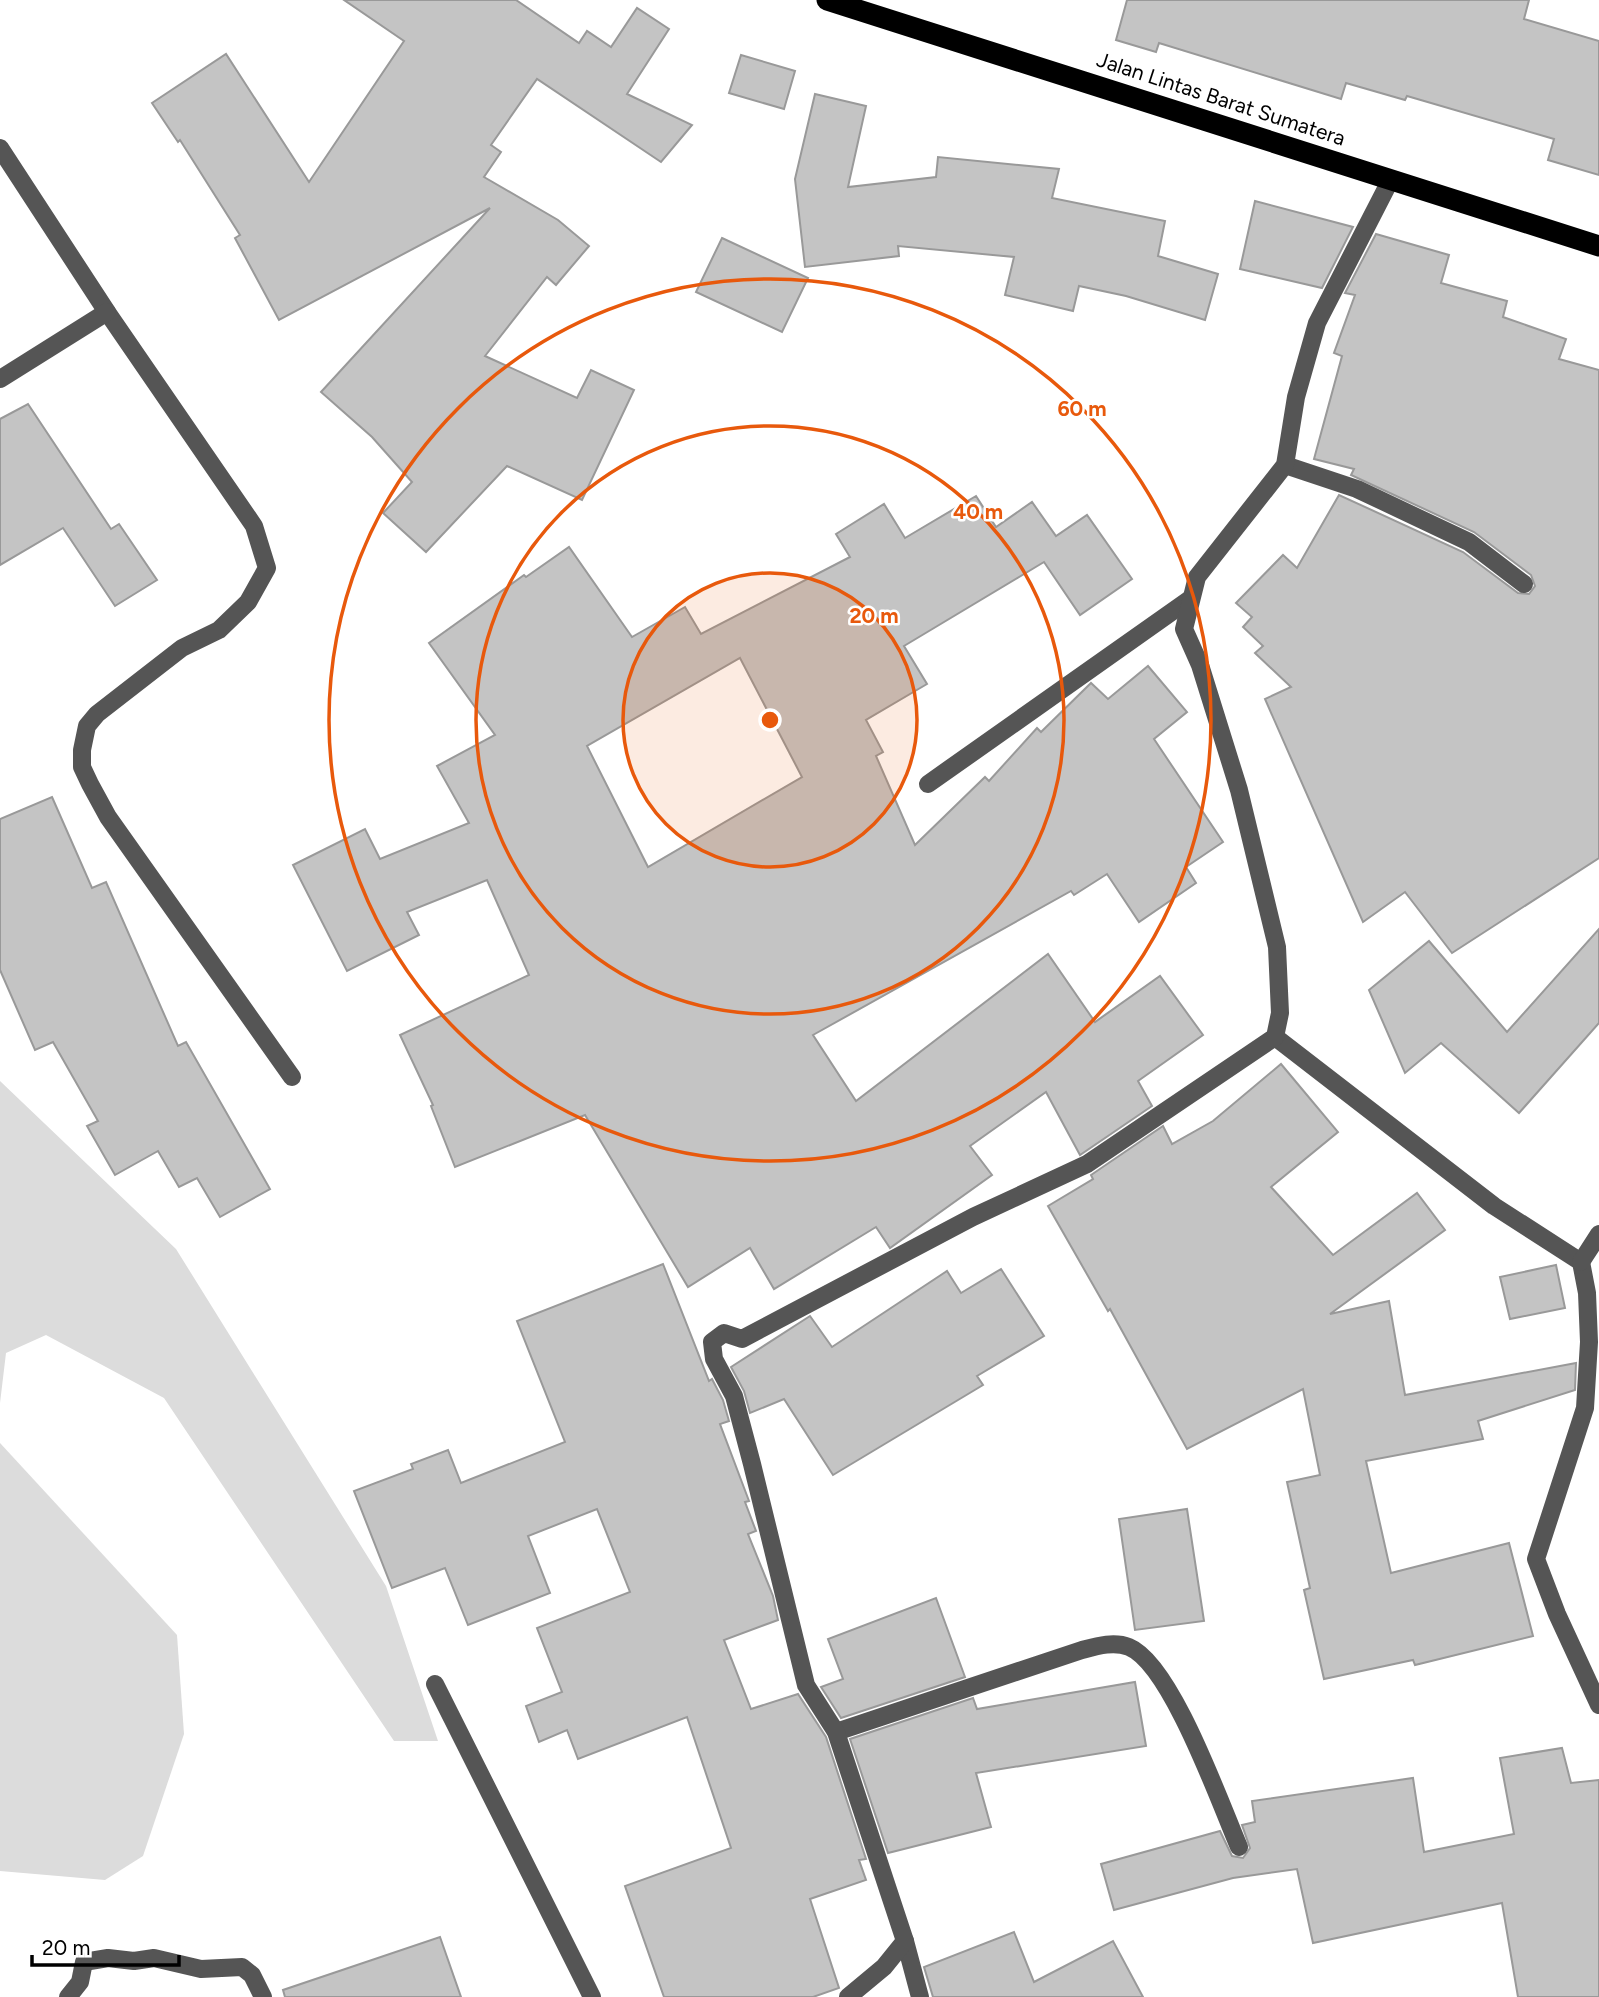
<svg xmlns="http://www.w3.org/2000/svg" width="1599" height="1997" viewBox="0 0 1599 1997" font-family="Figtree,sans-serif">
<style>
.green{fill:#dcdcdc}
.building{fill:#c4c4c4;stroke:#999;stroke-width:2;fill-rule:evenodd}
.lines{fill:none;stroke-linecap:round;stroke-linejoin:round}
.minor{stroke:#555;stroke-width:18}
.highway{stroke:#000;stroke-width:21}
.ring{fill:none;stroke:#e8590c;stroke-width:3.5}
.labels{text-anchor:middle;stroke-width:5;stroke-linejoin:round;paint-order:stroke}
.street-label{font-size:21px;fill:#000;stroke:#fff}
.centre{fill:#e8590c;stroke:#fff;stroke-width:3.5}
.ring-label{font-size:21px;text-anchor:middle;font-weight:bold;fill:#e8590c;stroke:#fff;stroke-width:5;stroke-linejoin:round;paint-order:stroke}
</style>
<rect width="100%" height="100%" fill="#fff"/>
<g class="green">
<polygon points="0,1081 176,1249 386,1586 438,1741 394,1741 164,1398 46,1335 6,1353 0,1403"/>
<polygon points="0,1443 177,1635 184,1734 143,1856 105,1880 0,1871"/>
</g>
<g class="building">
<polygon points="344,0 516,0 579,43 587,31 611,47 637,8 669,29 627,94 692,125 661,162 537,79 491,145 501,152 484,177 558,220 589,246 556,285 547,277 485,356 577,398 591,370 634,390 582,500 507,466 426,552 383,513 412,482 372,437 321,392 490,208 279,320 235,238 240,235 180,140 178,142 152,103 226,54 309,182 404,41"/>
<polygon points="1127,0 1529,0 1524,19 1599,41 1599,175 1548,160 1554,139 1407,96 1405,100 1346,83 1341,99 1159,43 1156,52 1116,40"/>
<polygon points="741,55 795,71 784,109 729,93"/>
<polygon points="815,94 866,106 848,187 936,177 938,157 1059,169 1052,198 1165,221 1158,256 1218,274 1205,320 1126,296 1079,286 1073,311 1005,295 1014,257 898,246 899,256 805,267 795,179"/>
<polygon points="1255,201 1353,227 1322,288 1240,269"/>
<polygon points="1376,234 1449,255 1441,283 1507,301 1503,317 1566,339 1559,359 1599,370 1599,858 1452,953 1405,892 1363,922 1265,699 1291,687 1255,653 1263,646 1243,627 1252,617 1236,603 1283,555 1297,568 1339,495 1463,552 1518,593 1529,594 1535,586 1531,575 1474,532 1351,475 1354,469 1314,459 1342,356 1334,353 1355,295 1345,293"/>
<polygon points="722,238 808,278 782,332 696,292"/>
<polygon points="28,404 111,529 119,524 157,580 115,606 63,528 0,565 0,419"/>
<path d="M976 496 996 527 1032 502 1056 536 1087 515 1132 579 1080 615 1044 562 904 646 927 684 866 720 883 752 876 756 915 845 985 777 989 781 1037 728 1041 732 1091 683 1108 699 1148 666 1187 712 1154 739 1223 842 1186 867 1196 883 1139 922 1107 874 1074 895 1071 891 813 1035 856 1101 1048 954 1095 1022 1160 976 1203 1035 1138 1081 1152 1106 1080 1155 1046 1092 970 1146 992 1175 890 1248 876 1227 774 1289 750 1248 688 1287 585 1115 455 1167 431 1106 433 1105 400 1035 529 975 487 880 407 912 419 935 347 971 293 865 365 829 380 859 469 823 437 766 495 735 429 643 524 575 526 577 569 547 632 637 685 607 701 634 850 557 836 534 884 504 905 538ZM740 658 802 777 648 867 587 746Z"/>
<polygon points="52,797 92,888 106,882 178,1046 186,1042 270,1189 220,1217 197,1178 179,1187 158,1151 115,1175 87,1126 98,1121 53,1042 35,1050 0,970 0,819"/>
<polygon points="1599,929 1599,1023 1519,1113 1441,1043 1405,1073 1369,990 1429,941 1507,1032"/>
<polygon points="1281,1064 1338,1132 1271,1187 1333,1255 1417,1193 1445,1230 1330,1314 1389,1301 1405,1395 1576,1363 1575,1390 1478,1421 1483,1439 1366,1461 1391,1573 1509,1543 1533,1636 1415,1665 1413,1660 1324,1679 1304,1590 1310,1588 1287,1482 1320,1475 1303,1389 1187,1449 1110,1309 1108,1311 1048,1206 1093,1179 1091,1175 1163,1126 1172,1144 1213,1121"/>
<polygon points="663,1264 709,1381 712,1379 723,1400 729,1421 720,1424 749,1501 745,1502 756,1531 748,1534 773,1596 778,1620 724,1640 751,1709 798,1694 826,1737 866,1859 859,1860 866,1880 810,1899 839,1988 813,1997 664,1997 625,1886 731,1848 687,1717 578,1759 567,1730 539,1742 526,1706 562,1692 537,1628 630,1592 597,1509 528,1536 550,1593 468,1625 445,1568 392,1588 354,1491 413,1469 411,1464 448,1450 461,1483 565,1442 517,1321"/>
<polygon points="1556,1265 1565,1308 1510,1319 1500,1277"/>
<polygon points="1001,1269 1044,1336 977,1376 983,1385 833,1475 784,1399 750,1413 744,1391 731,1367 810,1316 832,1347 947,1271 961,1293"/>
<polygon points="1187,1509 1204,1621 1135,1630 1119,1519"/>
<polygon points="936,1598 965,1677 841,1718 821,1687 843,1679 828,1639"/>
<polygon points="1135,1682 1146,1746 976,1773 991,1827 888,1853 850,1739 973,1698 977,1709"/>
<polygon points="1562,1748 1571,1783 1599,1780 1599,1997 1518,1997 1502,1903 1313,1943 1297,1869 1233,1878 1114,1910 1101,1864 1220,1831 1232,1856 1243,1858 1250,1848 1242,1825 1255,1822 1252,1801 1413,1778 1424,1852 1514,1834 1500,1758"/>
<polygon points="1014,1932 1034,1982 1113,1941 1143,1997 933,1997 924,1967"/>
<polygon points="440,1937 461,1997 285,1997 283,1990"/>
</g>
<g class="lines">
<g class="minor">
<polyline points="0,148 107,312 254,526 267,568 248,602 219,630 182,648 97,714 87,726 82,750 82,767 90,784 108,817 292,1077"/>
<polyline points="0,379 107,312"/>
<polyline points="1285,465 1357,489 1469,542 1524,584"/>
<polyline points="928,784 1190,599"/>
<polyline points="1275,1037 1494,1206 1581,1262 1587,1293 1589,1342 1585,1408 1536,1559 1557,1614 1599,1705"/>
<polyline points="1581,1262 1599,1234"/>
<polyline points="435,1684 592,1997"/>
<path d="M836 1732 1082 1650C1097 1646 1114 1641 1129 1647 1171 1664 1220 1803 1239 1847"/>
<polyline points="905,1941 920,1997"/>
<polyline points="68,1997 80,1982 84,1962 108,1958 134,1961 154,1958 201,1969 242,1967 252,1975 263,1997"/>
<polyline points="848,1997 884,1967 905,1941 836,1732 806,1685 752,1464 734,1396 714,1359 712,1342 724,1333 742,1339 973,1217 1087,1164 1275,1037 1280,1013 1277,947 1239,790 1200,665 1184,629 1197,577 1285,465 1296,397 1317,323 1391,179"/>
</g>
<polyline class="highway" points="827,0 1599,246"/>
</g>
<circle cx="770" cy="720" r="147" fill="#e8590c" fill-opacity=".12"/>
<g class="ring">
<circle cx="770" cy="720" r="147"/>
<circle cx="770" cy="720" r="294"/>
<circle cx="770" cy="720" r="441"/>
</g>
<g class="labels">
<g class="street-label">
<text transform="translate(1221 99) rotate(18)" y="7">Jalan Lintas Barat Sumatera</text>
</g>
</g>
<circle cx="770" cy="720" r="10" class="centre"/>
<g class="ring-label">
<text x="1082" y="416">60 m</text>
<text x="978" y="519">40 m</text>
<text x="874" y="623">20 m</text>
</g>
<path d="M32 1955v10h147v-10" fill="none" stroke="#000000" stroke-width="3.5"/>
<text x="42" y="1955" font-size="21" fill="#000000" stroke="#ffffff" stroke-width="5" paint-order="stroke">20 m</text>
</svg>
